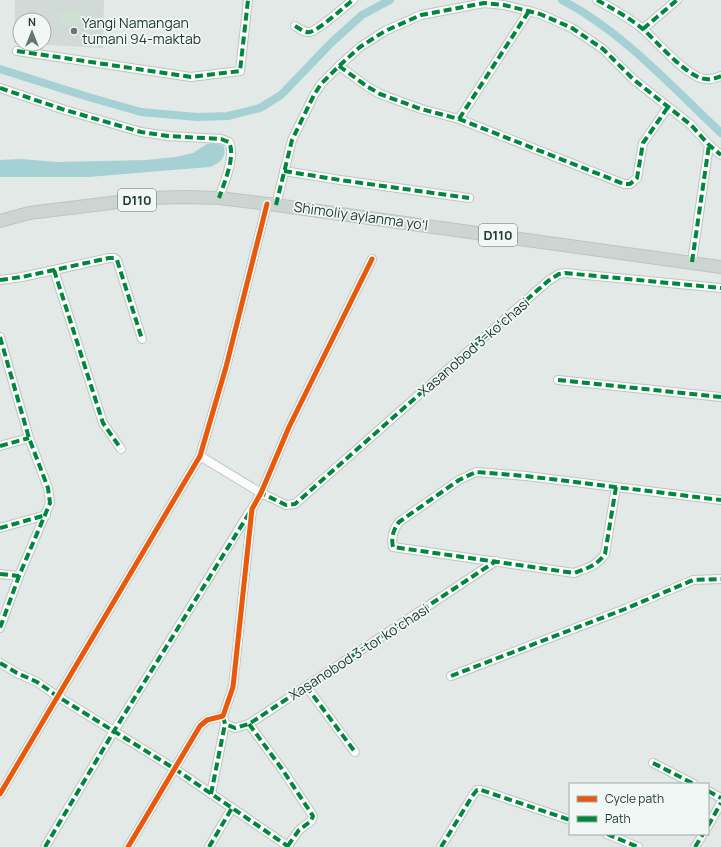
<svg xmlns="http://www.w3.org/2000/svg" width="721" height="847" viewBox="0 0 721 847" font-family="Manrope,sans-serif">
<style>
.built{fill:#d1dad6}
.green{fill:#cde1d2}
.water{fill:#a5d1d4}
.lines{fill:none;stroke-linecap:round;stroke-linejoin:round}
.canal{stroke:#a5d1d4;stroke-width:8}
.minor-casing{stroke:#c0c5c3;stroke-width:10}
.primary-casing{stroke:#bcc4c2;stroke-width:14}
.minor{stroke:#fbfcfb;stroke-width:8}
.primary{stroke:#cdd5d2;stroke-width:12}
.quiet{stroke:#00873e;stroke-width:4;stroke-dasharray:8 4;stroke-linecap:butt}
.cycleway-casing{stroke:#f1f7f4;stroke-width:8}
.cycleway{stroke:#e8590c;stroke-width:5}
.poi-dot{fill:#667771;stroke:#f1f7f4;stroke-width:1.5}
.labels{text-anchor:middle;stroke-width:3.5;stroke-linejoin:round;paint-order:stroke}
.shield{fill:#f1f7f4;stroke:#60736c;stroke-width:1}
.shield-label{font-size:13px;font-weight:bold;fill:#223a32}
.poi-label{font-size:14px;fill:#223a32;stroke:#f1f7f4;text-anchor:start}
.street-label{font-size:14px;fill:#223a32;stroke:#f1f7f4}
</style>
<rect width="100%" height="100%" fill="#e3e9e6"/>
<polygon class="built" points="15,0 104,0 103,48 32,44 44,44 44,20 20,20 20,43 14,43"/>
<rect class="green" x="59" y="12" width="25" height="13"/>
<path class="water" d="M212 143 223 145C228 156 220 164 209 167L88 177H0V160L20 159 58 162 146 160 176 157 193 153 207 144Z"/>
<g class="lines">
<g class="canal">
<path d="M562 0C623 32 671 86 721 133"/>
<polyline points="0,69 85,96 141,112 197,117 228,116 260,108 281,95 332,42 362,15 390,0"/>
</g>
<defs>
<g id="minor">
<path d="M597 0C613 9 630 18 644 30 657 42 689 79 706 79 711 80 716 78 721 76"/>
<path d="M295 26C300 29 305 33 310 32 319 30 344 7 353 0"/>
<polyline points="643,29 677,0"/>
<polyline points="17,51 191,77 240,71 248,0"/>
<polyline points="339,66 368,87 380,94 421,109 459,119 624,184 630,184 637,178 643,143 668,107"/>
<path d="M0 88 65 110 141 132 168 136 221 139 229 142C236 157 224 183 219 198"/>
<polyline points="459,119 529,11"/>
<polyline points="284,171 340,180 469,198"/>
<polyline points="276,205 292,140 314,95 321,84 339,66 360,47 385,31 421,15 484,3 504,5 540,14 572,28 603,49 633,79 691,125 709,145 721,155"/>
<polyline points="692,262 709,145"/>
<polyline points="54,270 103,423 121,449"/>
<polyline points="0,280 22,277 109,258 114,258 117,260 142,339"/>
<polyline points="0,337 29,438 48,488 50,503 19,576 0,628"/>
<polyline points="558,380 721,397"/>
<polyline points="0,446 29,438"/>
<polyline points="200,456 261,493 286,505 295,504 548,281 559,274 565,273 721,288"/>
<path d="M616 487 605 554C596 566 588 568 574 573L393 547C391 538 393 530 399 522L459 480 476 472 526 476 721 500"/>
<polyline points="0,528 46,515"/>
<polyline points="0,574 19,576"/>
<polyline points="0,663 17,673 37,682 57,696 175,769 289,847"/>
<polyline points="451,676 625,609 693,580 721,579"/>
<polyline points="306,686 355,752"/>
<polyline points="223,716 225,724 235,728 249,724 496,561"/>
<polyline points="249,724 282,769 313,816 311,821 299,830 287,847"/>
<polyline points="653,763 694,784"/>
<polyline points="708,791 721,798"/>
<polyline points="0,794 200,456 226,367 267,204"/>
<polyline points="211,794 225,724"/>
<polyline points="708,826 721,803"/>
<polyline points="607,834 638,847"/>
<polyline points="45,847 114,731 250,511"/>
<polyline points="128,847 200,726 207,720 223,716 233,687 252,509 261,493 289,427 372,259"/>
<polyline points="209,847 232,808"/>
<polyline points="441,847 473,795 477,790 481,790 570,820"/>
<polyline points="695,847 703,834"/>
</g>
<polyline id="primary" points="0,221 29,213 151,198 185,197 219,198 276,205 721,267"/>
</defs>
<use href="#minor" class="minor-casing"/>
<use href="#primary" class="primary-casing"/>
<use href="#minor" class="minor"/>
<use href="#primary" class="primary"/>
<g class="quiet">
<path d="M597 0C613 9 630 18 644 30 657 42 689 79 706 79 711 80 716 78 721 76"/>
<path d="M295 26C300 29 305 33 310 32 319 30 344 7 353 0"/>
<polyline points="643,29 677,0"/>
<polyline points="17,51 191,77 240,71 248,0"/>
<polyline points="339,66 368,87 380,94 421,109 459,119 624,184 630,184 637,178 643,143 668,107"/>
<path d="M0 88 65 110 141 132 168 136 221 139 229 142C236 157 224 183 219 198"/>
<polyline points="459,119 529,11"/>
<polyline points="284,171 340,180 469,198"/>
<polyline points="276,205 292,140 314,95 321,84 339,66 360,47 385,31 421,15 484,3 504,5 540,14 572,28 603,49 633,79 691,125 709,145 721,155"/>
<polyline points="692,262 709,145"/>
<polyline points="54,270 103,423 121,449"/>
<polyline points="0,280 22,277 109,258 114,258 117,260 142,339"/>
<polyline points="0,337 29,438 48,488 50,503 19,576 0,628"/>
<polyline points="558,380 721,397"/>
<polyline points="0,446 29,438"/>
<path d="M616 487 605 554C596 566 588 568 574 573L393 547C391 538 393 530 399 522L459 480 476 472 526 476 721 500"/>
<polyline points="262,490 261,493 286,505 295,504 548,281 559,274 565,273 721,288"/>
<polyline points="0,528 46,515"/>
<polyline points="0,574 19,576"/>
<polyline points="0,663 17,673 37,682 57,696 175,769 289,847"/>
<polyline points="451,676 625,609 693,580 721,579"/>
<polyline points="306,686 355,752"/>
<polyline points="223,716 225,724 235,728 249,724 496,561"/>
<polyline points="249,724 282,769 313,816 311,821 299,830 287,847"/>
<polyline points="653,763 694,784"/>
<polyline points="708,791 721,798"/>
<polyline points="211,794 225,724"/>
<polyline points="708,826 721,803"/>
<polyline points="607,834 638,847"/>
<polyline points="45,847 114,731 250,512"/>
<polyline points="209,847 232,808"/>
<polyline points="441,847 473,795 477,790 481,790 570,820"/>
<polyline points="695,847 703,834"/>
</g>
<defs>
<g id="cycleway">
<polyline points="0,794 200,456 226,367 267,204"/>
<polyline points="128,847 200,726 207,720 223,716 233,687 252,509 261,493 289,427 372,259"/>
</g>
</defs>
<use href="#cycleway" class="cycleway-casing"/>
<use href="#cycleway" class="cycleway"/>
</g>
<circle class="poi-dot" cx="74" cy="31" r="4"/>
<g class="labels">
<g class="shield">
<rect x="118" y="189" width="38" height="22" rx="3"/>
<rect x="479" y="224" width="38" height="22" rx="3"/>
</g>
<g class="shield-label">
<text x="137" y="205">D110</text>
<text x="498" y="240">D110</text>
</g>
<g class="poi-label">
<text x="82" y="28">Yangi Namangan<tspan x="82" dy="16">tumani 94-maktab</tspan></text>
</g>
<g class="street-label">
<text transform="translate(361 216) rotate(8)" y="5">Shimoliy aylanma yoʻl</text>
<text transform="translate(474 347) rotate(-41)" y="5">Xasanobod 3-koʻchasi</text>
<text transform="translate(359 652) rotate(-33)" y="5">Xasanobod 3-tor koʻchasi</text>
</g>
</g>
<rect x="569" y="783" width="140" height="52" fill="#f1f7f4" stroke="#9eaba6"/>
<rect x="577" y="796" width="20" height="6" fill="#e8590c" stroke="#9eaba6"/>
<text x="605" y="803" font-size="12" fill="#223a32">Cycle path</text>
<rect x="577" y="816" width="20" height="6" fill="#00873e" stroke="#9eaba6"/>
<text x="605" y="823" font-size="12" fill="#223a32">Path</text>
<g transform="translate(32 32)"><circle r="19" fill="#f1f7f4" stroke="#9eaba6"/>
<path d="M0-3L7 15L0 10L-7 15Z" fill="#667771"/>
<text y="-6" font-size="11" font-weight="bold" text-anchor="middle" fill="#223a32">N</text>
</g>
</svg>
